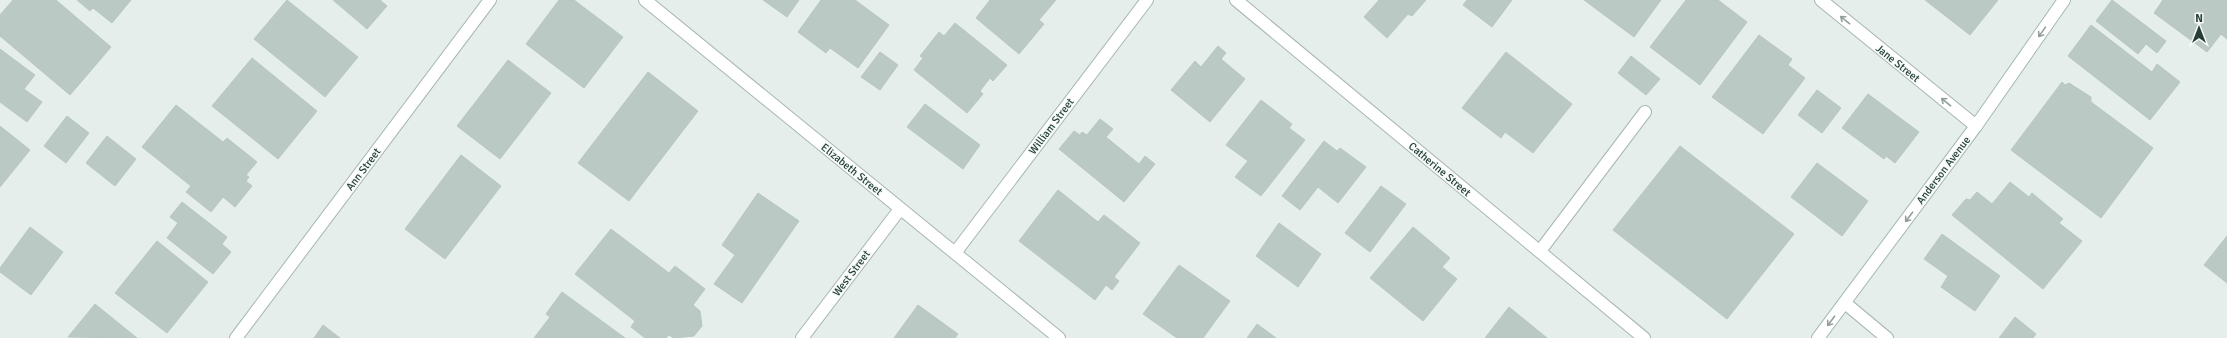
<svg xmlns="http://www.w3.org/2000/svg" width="2227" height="338" viewBox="0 0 2227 338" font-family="Signika,sans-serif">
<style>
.building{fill:#bac9c3;stroke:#b8c7c1}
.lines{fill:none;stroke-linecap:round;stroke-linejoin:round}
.service-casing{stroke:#a8b6b1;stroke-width:14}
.minor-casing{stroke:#a8b6b1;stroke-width:14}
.secondary-casing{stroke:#a4b9b1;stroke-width:14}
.service{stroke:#fff;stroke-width:12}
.minor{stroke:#fff;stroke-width:12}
.secondary{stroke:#fff;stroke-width:12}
.oneway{stroke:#929f9c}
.labels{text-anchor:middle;stroke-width:3;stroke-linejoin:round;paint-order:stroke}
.street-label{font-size:11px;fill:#253f38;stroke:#f6faf8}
</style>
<rect width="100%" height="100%" fill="#e5eeea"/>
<g class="building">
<polygon points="13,0 56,0 111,47 70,95 0,36 0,15"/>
<polygon points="77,0 131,0 112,23 93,8 90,11"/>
<polygon points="287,0 358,57 325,97 254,39"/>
<polygon points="333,0 380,0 387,6 367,29"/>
<polygon points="559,0 574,0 623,37 584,88 526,44"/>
<polygon points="763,0 799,0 787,17"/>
<polygon points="821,0 855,0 889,25 858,68 830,48 826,53 798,32"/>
<polygon points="990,0 1056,0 1039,20 1044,24 1019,54 976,18"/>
<polygon points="1379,0 1426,0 1412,16 1408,14 1387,38 1364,17"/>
<polygon points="1467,0 1512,0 1492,27 1463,5"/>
<polygon points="1584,0 1661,0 1634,37"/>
<polygon points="1686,0 1718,0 1747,22 1700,85 1650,47"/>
<polygon points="1925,0 1998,0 1970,35"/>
<polygon points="2112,0 2166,41 2157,53 2146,44 2138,54 2096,21"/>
<polygon points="2163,0 2227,0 2227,39 2221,34 2207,52 2154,13"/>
<polygon points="955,23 1007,65 993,81 990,78 980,91 983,94 967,113 914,70 923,58 920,56 939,32 944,36"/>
<polygon points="2091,25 2152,72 2157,64 2180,82 2150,120 2068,56"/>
<polygon points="1759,35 1792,59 1788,65 1805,78 1763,134 1712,97"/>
<polygon points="1218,46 1226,53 1221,59 1245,79 1210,122 1171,90 1195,61 1201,67"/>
<polygon points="0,49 35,75 24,89 42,102 27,122 0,102"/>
<polygon points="880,52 898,65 880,90 861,77"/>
<polygon points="1506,52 1572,104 1533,153 1505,132 1501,138 1462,108"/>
<polygon points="1631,56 1660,79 1646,95 1618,73"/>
<polygon points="252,58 317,111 278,159 212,106"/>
<polygon points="508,60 551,93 500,159 457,126"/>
<polygon points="648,72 698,111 629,201 578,163"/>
<polygon points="2062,82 2065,85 2069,83 2091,97 2091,102 2153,148 2101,218 2011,150"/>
<polygon points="1817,90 1841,108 1822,133 1798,115"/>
<polygon points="1868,94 1919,132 1895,163 1886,156 1884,159 1842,128"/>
<polygon points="1261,100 1292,124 1289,128 1305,140 1261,196 1235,177 1248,161 1226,145"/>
<polygon points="925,104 980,145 963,169 907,127"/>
<polygon points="176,105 223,142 227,138 257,162 246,175 249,177 246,181 252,186 235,207 223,197 211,212 186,192 191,186 142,147"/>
<polygon points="67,116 89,133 66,163 44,146"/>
<polygon points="1100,119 1113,129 1106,137 1139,164 1145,156 1155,164 1124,202 1059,149 1074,131 1080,135 1082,132 1087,135"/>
<polygon points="0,126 30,150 0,187"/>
<polygon points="107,136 136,159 115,186 86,163"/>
<polygon points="1324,141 1337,151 1340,148 1366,167 1338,203 1318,187 1300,210 1282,196"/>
<polygon points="1680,146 1794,234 1727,319 1613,230"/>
<polygon points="461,155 501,186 445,259 405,229"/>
<polygon points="1817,163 1868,201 1842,236 1791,197"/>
<polygon points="2010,182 2029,197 2032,193 2063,219 2059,223 2082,241 2043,289 1952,215 1966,199 1970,200 1977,192 1992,204"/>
<polygon points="1381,186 1406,204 1370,252 1345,233"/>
<polygon points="1058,190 1098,222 1104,215 1140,243 1114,277 1119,281 1112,290 1106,285 1095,300 1019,241"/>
<polygon points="758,193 799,221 742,303 714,284 735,255 722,245"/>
<polygon points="182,202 227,237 222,244 231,252 213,274 167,238 178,223 170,217"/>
<polygon points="1279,223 1321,254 1298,287 1256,256"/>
<polygon points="30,227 63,252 31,295 0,272 0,268"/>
<polygon points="1413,227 1450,258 1442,267 1457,279 1423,321 1370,278"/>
<polygon points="611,229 669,273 675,266 705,289 693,305 700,311 702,326 694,336 674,338 669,335 666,338 645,338 631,327 635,321 575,274"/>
<polygon points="1942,234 2000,276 1975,311 1941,287 1948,276 1924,259"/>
<polygon points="2227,236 2227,283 2204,265"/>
<polygon points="157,241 208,282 167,333 115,293"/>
<polygon points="1179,265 1230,301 1203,338 1177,338 1143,314"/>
<polygon points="562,292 625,338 534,338 550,317 546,314"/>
<polygon points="95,304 137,338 68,337"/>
<polygon points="918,305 958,334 955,338 894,338"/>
<polygon points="1509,307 1547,338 1485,338"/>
<polygon points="2015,317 2036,334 2033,338 1999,338"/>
<polygon points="1257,324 1276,338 1247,338"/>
<polygon points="323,325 340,338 314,338"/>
</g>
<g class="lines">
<defs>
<g id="service">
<polyline points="1540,251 1645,112"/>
<polyline points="1845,303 1887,338"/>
</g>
<g id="minor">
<polyline points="645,0 1059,338"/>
<polyline points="1236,0 1644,338"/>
<polyline points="1821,0 1976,126"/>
<polyline points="955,253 1147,0"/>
<polyline points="236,338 490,0"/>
<polyline points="802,338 900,209"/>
</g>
<polyline id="secondary" points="1818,338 1976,126 2064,0"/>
</defs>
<use href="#service" class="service-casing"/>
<use href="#minor" class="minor-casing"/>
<use href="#secondary" class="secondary-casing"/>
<use href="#service" class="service"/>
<use href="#minor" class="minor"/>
<use href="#secondary" class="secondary"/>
</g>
<defs><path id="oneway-shaft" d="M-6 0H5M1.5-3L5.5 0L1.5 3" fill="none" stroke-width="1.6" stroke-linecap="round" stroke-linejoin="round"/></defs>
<g class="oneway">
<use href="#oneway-shaft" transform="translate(1845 20) rotate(-141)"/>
<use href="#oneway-shaft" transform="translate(2042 32) rotate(125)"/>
<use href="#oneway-shaft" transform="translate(1946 102) rotate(-141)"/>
<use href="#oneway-shaft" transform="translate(1909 217) rotate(127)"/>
<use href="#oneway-shaft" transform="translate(1831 321) rotate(127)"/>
</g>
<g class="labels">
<g class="street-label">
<text transform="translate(1898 63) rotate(39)" y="4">Jane Street</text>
<text transform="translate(1051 126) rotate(-53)" y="4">William Street</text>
<text transform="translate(363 169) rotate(-53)" y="4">Ann Street</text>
<text transform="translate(852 169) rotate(39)" y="4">Elizabeth Street</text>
<text transform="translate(1440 169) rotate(40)" y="4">Catherine Street</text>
<text transform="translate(1943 170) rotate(-53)" y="4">Anderson Avenue</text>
<text transform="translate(851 273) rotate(-53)" y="4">West Street</text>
</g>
</g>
<g transform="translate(2199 28)" stroke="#f6faf8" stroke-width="3" paint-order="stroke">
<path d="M0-3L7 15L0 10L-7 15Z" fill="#253f38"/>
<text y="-6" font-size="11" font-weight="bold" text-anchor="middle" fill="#253f38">N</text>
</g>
</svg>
